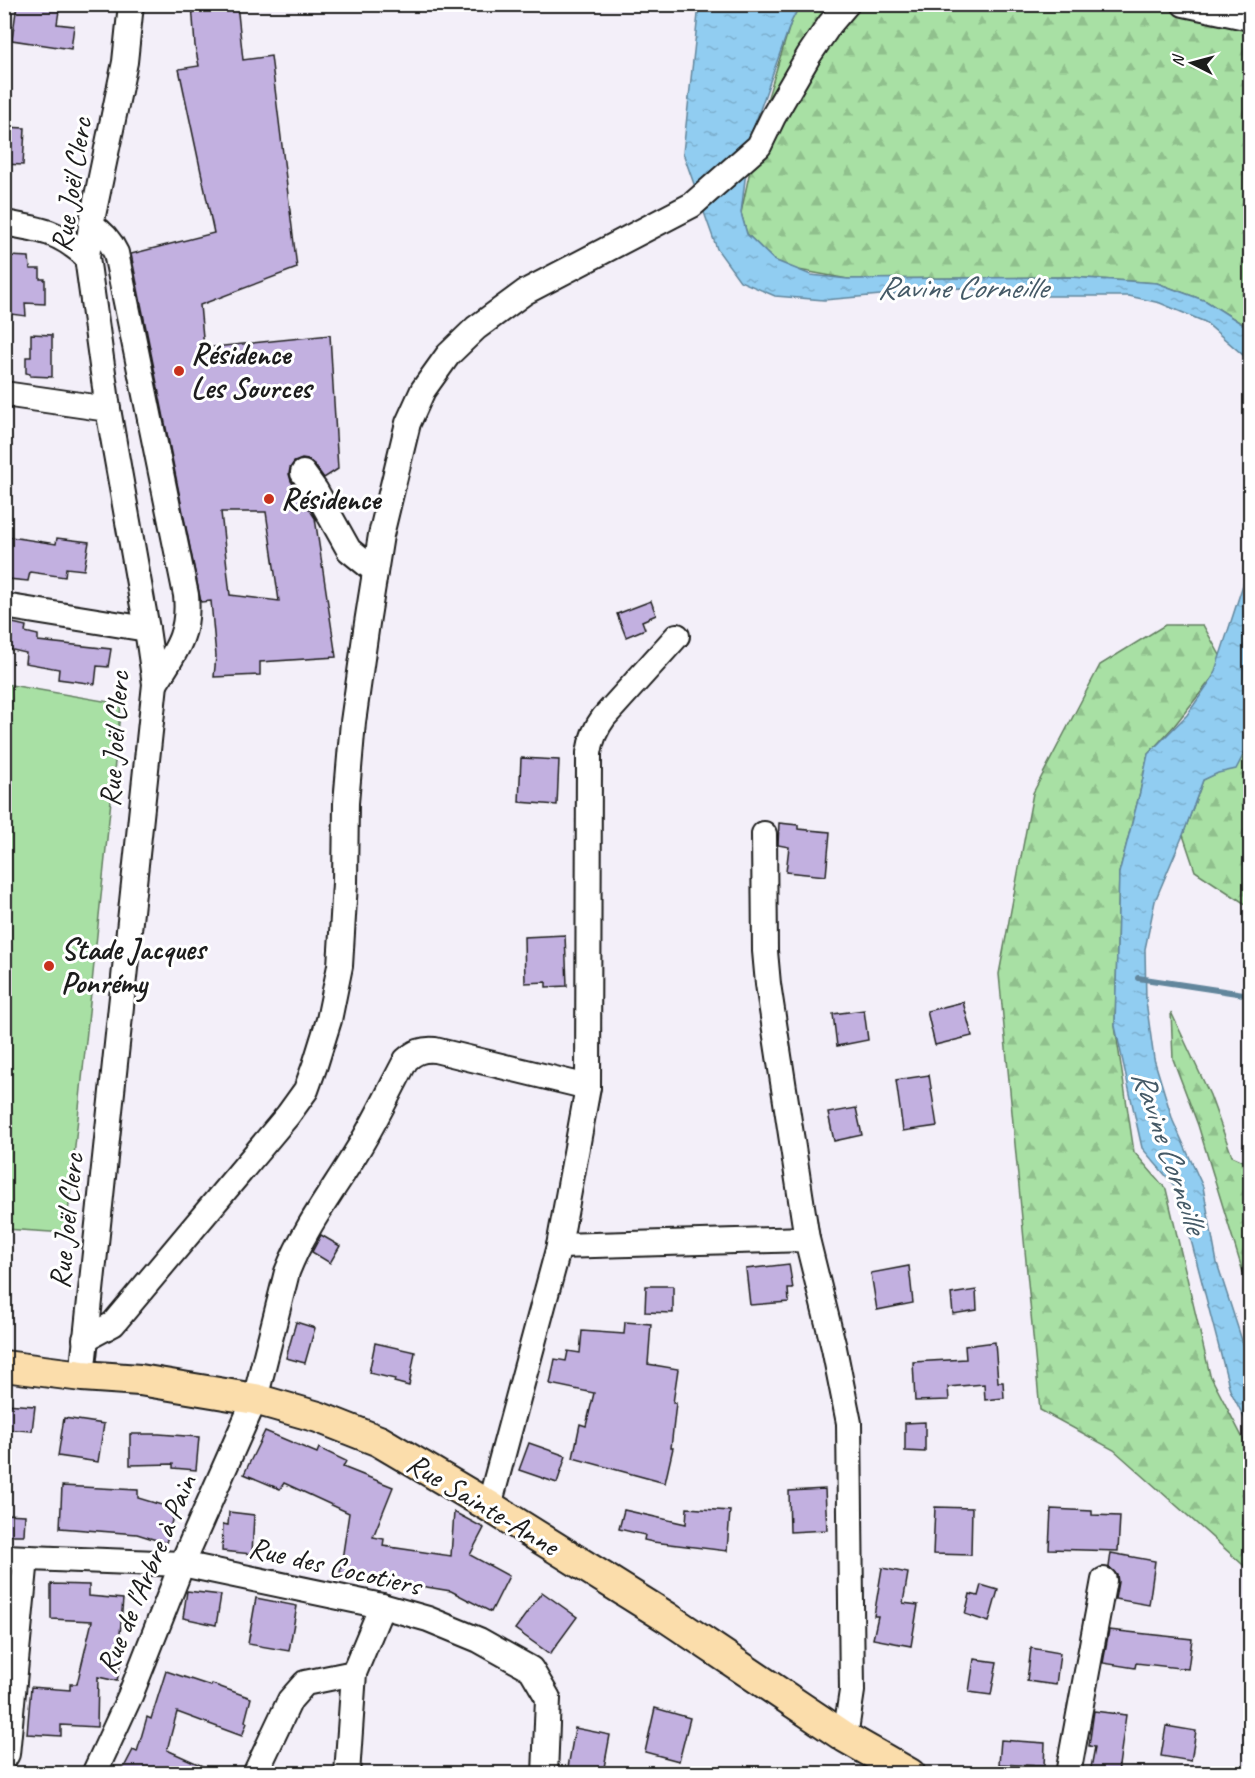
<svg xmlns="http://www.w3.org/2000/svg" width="1255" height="1778" viewBox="0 0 1255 1778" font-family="Caveat,sans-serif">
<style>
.grass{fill:#a8e0a4;stroke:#627e60;stroke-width:1.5}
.forest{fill:url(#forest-firs);stroke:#627e60;stroke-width:1.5}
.water{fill:url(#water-ripples);stroke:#62869c;stroke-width:1.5}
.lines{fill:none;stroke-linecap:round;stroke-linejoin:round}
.stream{stroke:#62869c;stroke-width:6}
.building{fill:#c2b0e0;stroke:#1c1c1c;stroke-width:1.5;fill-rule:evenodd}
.minor-casing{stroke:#1c1c1c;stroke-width:28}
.major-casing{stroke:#1c1c1c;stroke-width:34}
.minor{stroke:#fff;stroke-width:24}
.major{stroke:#fbddab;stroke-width:30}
.poi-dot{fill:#c8321e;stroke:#fff;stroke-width:2}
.labels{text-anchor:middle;stroke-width:6;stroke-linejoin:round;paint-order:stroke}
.street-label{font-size:30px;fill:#1c1c1c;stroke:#fff}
.poi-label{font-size:30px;font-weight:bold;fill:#1c1c1c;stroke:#fff;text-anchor:start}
.water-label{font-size:32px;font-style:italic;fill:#455a67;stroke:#fff}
</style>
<defs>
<pattern id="forest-firs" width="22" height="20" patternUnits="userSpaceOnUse" patternTransform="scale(1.5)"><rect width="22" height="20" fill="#a8e0a4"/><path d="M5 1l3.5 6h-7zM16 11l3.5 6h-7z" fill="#90c08d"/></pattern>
<pattern id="water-ripples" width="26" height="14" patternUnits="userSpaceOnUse" patternTransform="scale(1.5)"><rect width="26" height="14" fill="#91cdf1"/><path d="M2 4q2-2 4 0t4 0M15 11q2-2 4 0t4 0" fill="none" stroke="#7cafce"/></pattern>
</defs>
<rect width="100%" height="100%" fill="#f3eff9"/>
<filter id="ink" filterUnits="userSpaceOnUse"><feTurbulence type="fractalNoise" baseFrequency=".0167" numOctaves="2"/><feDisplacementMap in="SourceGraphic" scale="12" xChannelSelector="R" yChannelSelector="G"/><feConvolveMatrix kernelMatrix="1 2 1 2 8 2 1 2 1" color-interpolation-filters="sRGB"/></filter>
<g filter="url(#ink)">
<polygon class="grass" points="5,684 121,704 66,1233 5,1229"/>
<g class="forest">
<polygon points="800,5 1250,5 1250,329 1206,301 1157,283 1070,277 848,279 793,269 774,260 747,234 741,213 760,123 791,22"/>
<polygon points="1165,625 1203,625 1221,657 1213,677 1174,726 1148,754 1140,792 1119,873 1115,1026 1134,1152 1166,1189 1210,1375 1250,1452 1250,1571 1114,1450 1040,1410 999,974 1033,793 1100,665"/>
<polygon points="1250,742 1250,907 1195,871 1183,835 1203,780 1239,762"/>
<polygon points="1171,1012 1210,1095 1232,1156 1250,1164 1250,1295 1198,1125 1173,1059"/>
</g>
<g class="water">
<polygon points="699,5 800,5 791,22 750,138 741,213 747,234 774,260 811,275 848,279 1070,277 1157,283 1206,301 1250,329 1250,361 1205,322 1160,303 1129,296 1043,296 960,288 824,300 775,296 740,281 717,249 683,153"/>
<polygon points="1250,563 1250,742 1236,769 1218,773 1203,780 1183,835 1155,901 1145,949 1146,1001 1154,1059 1173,1121 1203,1187 1217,1263 1250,1365 1250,1429 1230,1390 1178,1190 1142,1148 1115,1026 1119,873 1140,792 1148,754 1187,715 1213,677"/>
</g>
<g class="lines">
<polyline class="stream" points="1138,978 1250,995"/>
</g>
<g class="building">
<polygon points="17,4 60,4 57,24 74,26 71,49 12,40"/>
<path d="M192 4H237L243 60 271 56 297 268 200 305 204 348 330 335 338 469 324 478 314 464 308 460 302 459 294 462 290 468 289 474 291 481 315 518 336 657 260 662V675L214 677 216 656 211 601 201 602 131 254 214 233 179 69 199 66 195 46ZM221 512H266L279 601 230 595Z"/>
<polygon points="4,127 25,128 23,165 4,164"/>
<polygon points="9,256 29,257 30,269 40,269 40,279 45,279 45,304 25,303 26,316 4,313 4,280 9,280"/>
<polygon points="31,334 52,335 52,377 30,376 30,374 26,373 26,357 31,357"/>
<polygon points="4,536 56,544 57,538 89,542 84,570 66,568 65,577 30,572 28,581 8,579 9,572 4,572"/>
<polygon points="651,601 656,615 642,621 645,629 626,637 617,614"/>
<polygon points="4,621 26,626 25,632 38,635 38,641 111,649 108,667 97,666 95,684 58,679 59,669 25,663 26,653 4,648"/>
<polygon points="521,758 559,760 557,805 519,802"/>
<polygon points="779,823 798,825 798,829 830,832 826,876 786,872 789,847 778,845"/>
<polygon points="565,935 567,986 546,987 546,982 525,983 524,937"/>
<polygon points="963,1002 972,1036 935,1045 927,1011"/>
<polygon points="864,1010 868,1040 837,1046 833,1014"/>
<polygon points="929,1075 937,1126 903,1131 896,1080"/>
<polygon points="856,1108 862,1135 834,1141 828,1113"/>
<polygon points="321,1235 340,1246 330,1263 312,1252"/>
<polygon points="789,1264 793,1289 788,1289 789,1302 750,1305 746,1269"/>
<polygon points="909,1266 913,1303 877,1310 871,1273"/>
<polygon points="646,1286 673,1286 673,1313 645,1312"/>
<polygon points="976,1290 977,1310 953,1314 951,1294"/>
<polygon points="296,1322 315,1328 305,1363 286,1358"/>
<polygon points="625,1322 651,1324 648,1364 678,1369 673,1403 676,1403 671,1448 673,1448 665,1483 573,1458 580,1424 586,1426 594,1393 550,1384 555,1359 566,1361 568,1351 580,1353 582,1331 624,1334"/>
<polygon points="995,1342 998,1382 1003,1382 1004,1398 985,1400 984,1384 948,1387 949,1400 915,1401 913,1362 966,1359 965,1346"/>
<polygon points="375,1343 415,1352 409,1386 394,1382 395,1379 369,1373"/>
<polygon points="4,1404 35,1406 32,1431 4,1429"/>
<polygon points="64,1418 104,1424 98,1462 58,1456"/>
<polygon points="925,1422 925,1452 905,1451 905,1423"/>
<polygon points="265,1431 317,1453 319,1448 346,1461 343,1467 393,1487 373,1537 384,1539 383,1546 451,1556 454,1512 484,1528 470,1555 509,1576 491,1612 451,1591 340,1573 349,1513 284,1483 280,1489 244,1474"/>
<polygon points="130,1434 159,1434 199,1437 196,1470 173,1468 173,1464 130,1465"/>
<polygon points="529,1443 566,1456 557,1483 519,1470"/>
<polygon points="62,1486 138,1490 138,1498 175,1509 166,1543 137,1534 60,1528"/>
<polygon points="825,1489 827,1530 790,1532 789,1491"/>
<polygon points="935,1507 972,1508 971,1555 933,1554"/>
<polygon points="687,1508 730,1511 727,1551 653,1542 644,1540 645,1535 619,1529 624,1510 686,1524"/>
<polygon points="1051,1509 1092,1511 1092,1515 1120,1516 1118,1551 1049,1549"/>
<polygon points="229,1512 254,1515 252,1554 222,1551 223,1524 228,1525"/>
<polygon points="4,1514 25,1515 24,1535 4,1535"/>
<polygon points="1111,1553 1155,1561 1149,1605 1115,1599 1118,1582 1117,1575 1109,1567"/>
<polygon points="882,1568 908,1573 903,1603 918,1605 911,1646 873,1639 878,1616 874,1616"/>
<polygon points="51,1584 89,1585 89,1596 123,1599 119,1646 124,1647 117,1681 98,1677 97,1727 61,1725 61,1736 27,1734 31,1687 70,1690 70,1684 77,1684 92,1621 51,1619"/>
<polygon points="981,1585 998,1590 989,1622 965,1614 970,1594 978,1596"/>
<polygon points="187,1591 221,1595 216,1625 183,1618"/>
<polygon points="542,1592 577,1617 550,1654 515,1629"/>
<polygon points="256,1598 297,1606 289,1651 248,1644"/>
<polygon points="1109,1630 1192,1639 1188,1669 1136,1663 1135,1668 1103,1663"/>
<polygon points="1031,1648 1060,1653 1056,1685 1027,1681"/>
<polygon points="974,1659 997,1662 991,1695 969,1692"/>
<polygon points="166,1671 211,1686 212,1684 251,1698 245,1721 247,1723 242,1736 177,1712 167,1750 218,1773 121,1773 133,1750 137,1752 147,1717 151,1719"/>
<polygon points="655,1708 690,1718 679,1761 645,1752"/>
<polygon points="1094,1711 1126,1715 1118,1773 1090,1773 1095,1747 1089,1746"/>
<polygon points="1166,1726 1196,1731 1191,1761 1161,1756"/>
<polygon points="575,1728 610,1735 603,1773 567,1773"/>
<polygon points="1001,1740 1045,1743 1044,1766 999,1764"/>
</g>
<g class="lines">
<defs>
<g id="minor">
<polyline points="1184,4 1250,18"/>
<path d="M4 223C41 229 60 232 87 257"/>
<path d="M91 225C103 232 110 240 116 253L186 595C190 635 175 652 155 684"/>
<polyline points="4,394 108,409"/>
<polyline points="303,473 316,491 349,550 375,571"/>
<polyline points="4,606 147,629"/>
<polyline points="764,834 765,951 768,984 807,1239 834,1348 849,1423 852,1691 845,1737"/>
<polyline points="559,1246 807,1239"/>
<polyline points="85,1339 113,1324 288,1115 306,1090 315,1065 329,1020 340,966 345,883 346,803 353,722 367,623 381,535 408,423 423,390 448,355 476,328 525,292 692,205 759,146 773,117 809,55 830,24 847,4"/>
<polyline points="82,1376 155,684 147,629 108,409 87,257 91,225 125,62 131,4"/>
<path d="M489 1506 559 1246 588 1087 589 753C591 739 595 729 604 717L677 636"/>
<polyline points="4,1557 182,1564 382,1606 428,1619 479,1640 531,1669 548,1698 545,1774"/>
<polyline points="4,1759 7,1754 26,1558"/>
<path d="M94 1774 130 1696 182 1564 255 1399 287 1272C304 1228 333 1191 357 1151 375 1122 390 1090 406 1060 415 1052 422 1049 435 1050L588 1087"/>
<polyline points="255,1774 290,1700 305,1683 354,1673"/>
<polyline points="347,1774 354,1673 382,1606"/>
<polyline points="1068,1774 1104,1580"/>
</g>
<polyline id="major" points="4,1366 82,1376 140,1380 255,1399 318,1417 379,1441 489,1506 668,1618 845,1737 910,1774"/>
</defs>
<use href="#minor" class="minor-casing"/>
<use href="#major" class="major-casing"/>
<use href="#minor" class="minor"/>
<use href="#major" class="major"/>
</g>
</g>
<g class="poi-dot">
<circle cx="179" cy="371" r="6"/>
<circle cx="269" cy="499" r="6"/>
<circle cx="49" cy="966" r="6"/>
</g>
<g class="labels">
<g class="street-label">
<text transform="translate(71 185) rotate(-81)" y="10">Rue Joël Clerc</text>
<text transform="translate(114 739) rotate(-86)" y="10">Rue Joël Clerc</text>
<text transform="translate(66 1221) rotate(-84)" y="10">Rue Joël Clerc</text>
<text transform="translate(483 1504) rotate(31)" y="10">Rue Sainte-Anne</text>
<text transform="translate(335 1566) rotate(13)" y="10">Rue des Cocotiers</text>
<text transform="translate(146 1574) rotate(-67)" y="10">Rue de l'Arbre à Pain</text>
</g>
<g class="poi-label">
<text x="191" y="364">Résidence<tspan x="191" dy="34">Les Sources</tspan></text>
<text x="281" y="509">Résidence</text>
<text x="61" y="959">Stade Jacques<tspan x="61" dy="34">Ponrémy</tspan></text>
</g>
<g class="water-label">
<text x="962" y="298">Ravine Corneille</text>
<text transform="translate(1170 1151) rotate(71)" y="11">Ravine Corneille</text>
</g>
</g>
<rect width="1255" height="1778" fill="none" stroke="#fff" stroke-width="24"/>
<rect x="12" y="12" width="1231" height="1754" fill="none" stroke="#1c1c1c" stroke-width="2" filter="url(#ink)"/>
<g transform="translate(1192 63) rotate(276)" stroke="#ffffff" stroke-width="4.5" paint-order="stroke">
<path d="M0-4.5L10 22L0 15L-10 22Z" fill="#1c1c1c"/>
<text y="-9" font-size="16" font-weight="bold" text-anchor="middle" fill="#1c1c1c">N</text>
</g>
</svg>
